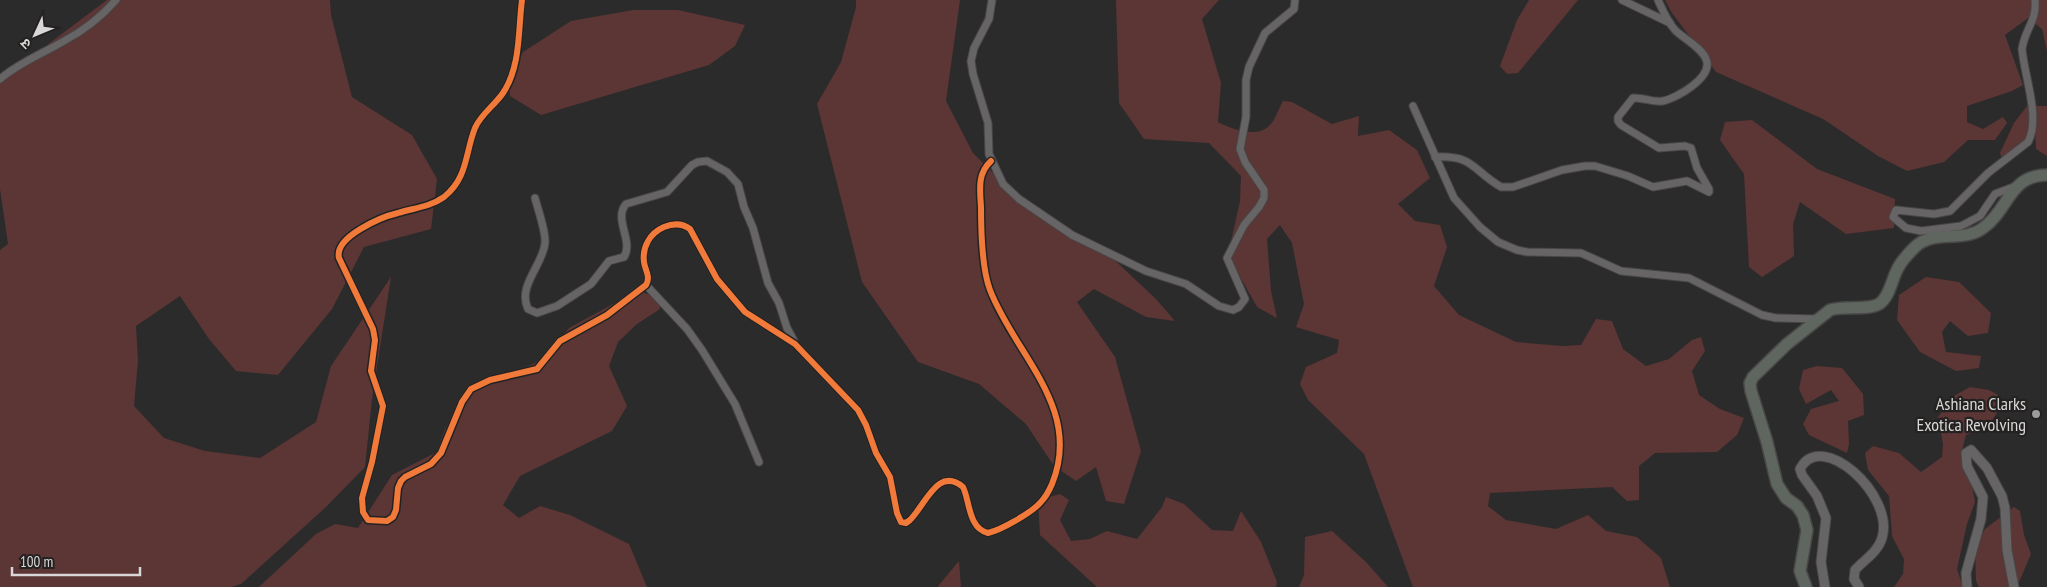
<svg xmlns="http://www.w3.org/2000/svg" width="2047" height="587" viewBox="0 0 2047 587" font-family="'PT Sans Narrow','Noto Sans Devanagari',sans-serif">
<style>
.green{fill:#5c3535}
.lines{fill:none;stroke-linecap:round;stroke-linejoin:round}
.minor-casing{stroke:#484747;stroke-width:9}
.tertiary-casing{stroke:#484747;stroke-width:11}
.trunk-casing{stroke:#484747;stroke-width:14}
.minor{stroke:#666464;stroke-width:7}
.tertiary{stroke:#666464;stroke-width:9}
.trunk{stroke:#5e665f;stroke-width:11}
.cycleway-casing{stroke:#242121;stroke-width:9}
.cycleway{stroke:#f17a3a;stroke-width:6}
.poi-dot{fill:#9c9b9b;stroke:#242121;stroke-width:2}
.labels{text-anchor:middle;stroke-width:4.5;stroke-linejoin:round;paint-order:stroke}
.poi-label{font-size:18px;fill:#d9d7d7;stroke:#242121;text-anchor:end}
</style>
<rect width="100%" height="100%" fill="#2c2b2b"/>
<g class="green">
<polygon points="107,0 330,0 331,15 352,97 412,135 437,179 431,229 364,247 332,309 278,375 236,371 209,339 180,296 136,326 138,360 134,406 164,438 205,451 260,458 316,422 331,366 391,277 372,399 365,467 326,507 241,584 231,587 0,587 0,250 8,244 0,189 0,78 19,66"/>
<polygon points="856,0 960,0 946,101 973,153 1019,199 1066,234 1105,251 1156,299 1175,321 1146,317 1094,289 1077,302 1115,357 1141,451 1124,504 1106,501 1096,467 1076,481 1054,466 1026,424 979,384 918,362 862,282 817,104 841,62 856,7"/>
<path d="M1116 0H1219L1202 19 1221 83 1218 122C1232 129 1257 139 1270 125 1275 120 1279 108 1283 101L1292 102 1332 124 1359 116 1358 136 1389 130 1417 150 1430 178 1398 204 1415 221 1440 225 1447 247 1434 286 1459 315 1516 342 1562 346 1581 345 1596 319 1612 321 1623 349 1646 366 1669 359 1692 340 1701 337 1705 351 1692 371 1699 395 1720 409 1744 418 1737 435 1717 452 1655 453 1639 466V500L1627 501 1612 487 1490 493 1488 506 1506 520 1556 529 1588 515 1606 531 1637 537 1661 558 1670 587H1413L1364 454 1308 400 1300 384 1306 367 1337 353 1339 340 1296 327 1304 304 1292 243 1280 225 1267 239 1271 291 1277 318 1257 307 1228 255 1240 201 1241 176 1209 143 1144 139 1119 103Z"/>
<polygon points="1529,0 1578,0 1518,73 1507,74 1500,66 1517,20"/>
<polygon points="1665,0 2047,0 2047,51 2042,29 2028,18 2005,35 2023,85 2012,91 1967,106 1967,122 1983,129 2003,117 2007,123 1995,140 1968,140 1944,162 1907,171 1878,156 1823,119 1716,72 1672,13"/>
<polygon points="633,10 678,10 745,25 735,46 709,65 541,115 510,96 509,81 523,52 571,21"/>
<polygon points="2027,106 2047,106 2047,156 2036,149 2035,128 2022,147 2002,159 2000,153 2014,123"/>
<polygon points="1752,120 1817,169 1895,199 1894,228 1846,234 1800,202 1793,224 1794,256 1762,277 1749,267 1744,174 1720,140 1725,122"/>
<polygon points="1926,277 1959,282 1991,313 1988,333 1968,336 1950,321 1942,332 1946,352 1981,356 1979,368 1956,371 1920,352 1897,320 1899,295"/>
<polygon points="637,291 659,297 660,309 637,324 618,342 609,366 627,406 612,431 520,476 503,505 519,518 540,506 570,515 629,544 647,587 259,587 316,534 335,524 358,528 392,475 437,452 445,429 474,389 542,360 569,328"/>
<polygon points="1817,366 1842,368 1863,394 1864,415 1848,421 1849,444 1847,453 1809,435 1803,424 1811,409 1839,401 1831,390 1806,404 1799,389 1803,370"/>
<path d="M1970 387 1989 390 1998 395C2001 421 1986 427 1966 435L1962 450 1970 476 1975 502 1967 524 1957 569 1963 587H1894L1903 574 1904 559 1892 536 1889 496 1868 470 1865 453 1873 446 1899 453 1921 472 1942 457 1943 444 1938 417 1954 396Z"/>
<polygon points="1060,494 1069,500 1060,520 1071,541 1090,539 1107,531 1137,539 1162,507 1166,497 1184,504 1212,530 1233,531 1241,511 1261,542 1277,582 1276,587 1097,587 1040,535 1038,500"/>
<polygon points="2014,507 2020,511 2024,535 2031,554 2017,587 1979,587 1976,581 1975,547 1985,529"/>
<polygon points="1332,531 1366,562 1388,587 1299,587 1304,575 1305,537"/>
<polygon points="959,561 961,587 938,587 939,585"/>
</g>
<g class="lines">
<defs>
<g id="minor">
<path d="M522 0C518 30 521 66 503 93 495 105 481 114 475 128 465 153 468 178 444 197 430 207 414 208 398 213 381 217 334 237 339 258L373 329 375 340 371 371 383 406 372 462 362 498 363 512 368 520 387 521 393 517 396 510 398 488 401 481 405 477 431 464 441 453 462 402 471 389 490 380 537 369 560 341 607 315 646 285C651 276 645 271 644 262 642 247 650 233 664 227 674 223 682 223 690 229L717 279 745 312 795 344 858 410 866 425 876 453 890 477 897 513 901 522 906 523 910 520C926 504 938 466 963 487 970 501 968 528 988 533 1001 530 1031 513 1040 503 1046 497 1049 491 1052 484 1083 408 1015 355 990 290 982 269 981 229 981 207 980 190 977 174 991 161"/>
<polyline points="992,0 989,19 974,48 971,61 973,74 988,123 989,154 1003,184 1019,199 1072,235 1146,271 1186,284 1219,306 1233,310 1239,307 1245,299 1227,258 1244,225 1259,207 1264,198 1264,190 1245,162 1240,149 1246,117 1246,80 1249,67 1265,33 1294,9 1295,0"/>
<polyline points="1622,0 1670,23"/>
<path d="M0 79C20 62 42 54 64 41 83 31 102 16 116 0"/>
<polyline points="1413,106 1454,198 1480,227 1498,242 1517,250 1527,252 1581,253 1621,271 1689,278 1762,315 1776,318 1817,319"/>
<path d="M1435 157C1474 155 1472 170 1501 187H1513L1562 170 1585 166H1595L1628 176 1653 187 1687 181 1709 192V189L1697 168 1691 148 1685 146 1659 148 1621 125 1618 121V117L1633 98C1643 97 1653 103 1663 101 1677 98 1714 77 1706 59 1701 47 1684 39 1675 30 1667 21 1663 11 1658 0"/>
<path d="M2016 186 1995 194 1980 216 1961 226 1921 231 1906 228 1893 217 1896 210 1934 214 1950 211 1988 173 2028 142C2041 118 2024 75 2022 49 2025 28 2037 22 2035 0"/>
<path d="M535 198C538 210 546 231 545 243 543 265 517 286 528 309L537 313 557 306 591 284 609 261 624 257C634 241 613 219 626 204L667 192 692 165 698 162 707 161 727 172 738 184 744 207 753 228 768 283 779 303 787 328 794 341"/>
<polyline points="646,285 687,329 702,350 735,404 759,462"/>
</g>
<g id="tertiary">
<path d="M1825 587 1821 562 1826 518 1817 496 1802 475 1800 469C1821 428 1895 495 1882 538 1878 552 1864 560 1855 570L1854 579 1859 587"/>
<polyline points="1967,587 1966,573 1981,519 1983,497 1967,466 1966,453 1971,450 1987,468 2002,496 2005,508 2007,550 2014,587"/>
</g>
<path id="trunk" d="M1806 587 1800 571 1807 530 1803 515 1797 506 1786 498 1777 484 1767 442 1751 391 1750 383 1753 377 1787 344 1830 310C1845 305 1867 311 1879 304 1890 297 1892 278 1898 268 1902 260 1909 253 1915 247 1933 229 1964 243 1983 228 2009 210 2009 175 2047 175"/>
</defs>
<use href="#minor" class="minor-casing"/>
<use href="#tertiary" class="tertiary-casing"/>
<use href="#trunk" class="trunk-casing"/>
<use href="#minor" class="minor"/>
<use href="#tertiary" class="tertiary"/>
<use href="#trunk" class="trunk"/>
<defs>
<path id="cycleway" d="M522 0C518 30 521 66 503 93 495 105 481 114 475 128 465 153 468 178 444 197 430 207 414 208 398 213 381 217 334 237 339 258L373 329 375 340 371 371 383 406 372 462 362 498 363 512 368 520 387 521 393 517 396 510 398 488 401 481 405 477 431 464 441 453 462 402 471 389 490 380 537 369 560 341 607 315 646 285C651 276 645 271 644 262 642 247 650 233 664 227 674 223 682 223 690 229L717 279 745 312 795 344 858 410 866 425 876 453 890 477 897 513 901 522 906 523 910 520C926 504 938 466 963 487 970 501 968 528 988 533 1001 530 1031 513 1040 503 1046 497 1049 491 1052 484 1083 408 1015 355 990 290 982 269 981 229 981 207 980 190 977 174 991 161"/>
</defs>
<use href="#cycleway" class="cycleway-casing"/>
<use href="#cycleway" class="cycleway"/>
</g>
<circle class="poi-dot" cx="2036" cy="414" r="5"/>
<g class="labels">
<g class="poi-label">
<text x="2026" y="410">Ashiana Clarks<tspan x="2026" dy="21">Exotica Revolving</tspan></text>
</g>
</g>
<g transform="translate(35 35) rotate(226)" stroke="#242121" stroke-width="4" paint-order="stroke">
<path d="M0-4L9 19L0 12L-9 19Z" fill="#d9d7d7"/>
<text y="-8" font-size="14" font-weight="bold" text-anchor="middle" fill="#d9d7d7">उ</text>
</g>
<path d="M12 567v8h128v-8" fill="none" stroke="#d9d7d7" stroke-width="2.5"/>
<text x="20" y="567" font-size="15" fill="#d9d7d7" stroke="#242121" stroke-width="4" paint-order="stroke">100 m</text>
</svg>
